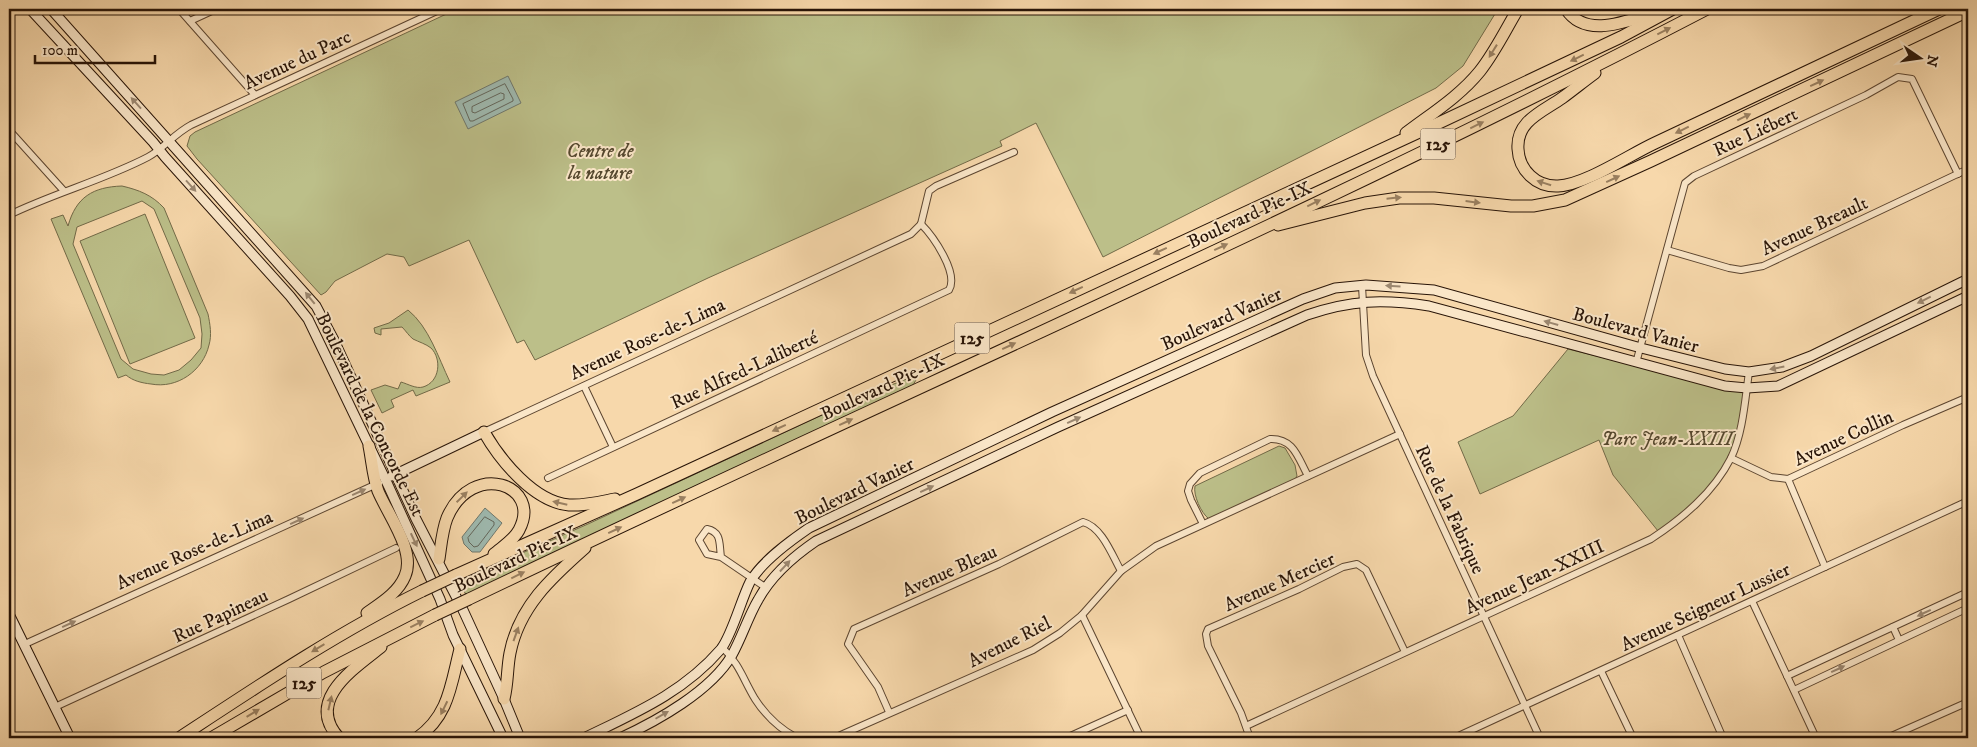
<svg xmlns="http://www.w3.org/2000/svg" width="1977" height="747" viewBox="0 0 1977 747" font-family="'IM FELL DW Pica',serif">
<style>
.green{fill:#bcbf89;stroke:#726a48;fill-rule:evenodd}
.water{fill:#9eb9af;stroke:#6f776c}
.lines{fill:none;stroke-linecap:round;stroke-linejoin:round}
.shore{stroke:#63665b;stroke-width:1}
.street-casing{stroke:#5c4530;stroke-width:8}
.secondary-casing{stroke:#281407;stroke-width:11}
.highway-casing{stroke:#281407;stroke-width:13}
.street{stroke:#fae6c8;stroke-width:6}
.secondary{stroke:#fae6c8;stroke-width:9}
.highway{stroke:#f7d8ab;stroke-width:11}
.highway-bridge-casing{stroke:#281407;stroke-width:13;stroke-linecap:butt}
.highway-bridge{stroke:#f7d8ab;stroke-width:11}
.oneway{fill:#9a8061}
.oneway2{fill:#9c8871}
.labels{text-anchor:middle;stroke-width:4;stroke-linejoin:round;paint-order:stroke}
.shield{fill:#fae6c8;stroke:#675341;stroke-width:1}
.shield-label{font-size:18px;font-weight:bold;fill:#281407}
.street-label{font-size:19px;fill:#281407;stroke:#fae6c8}
.park-label{font-size:19px;font-style:italic;fill:#54472e;stroke:#fae6c8}
</style>
<rect width="100%" height="100%" fill="#f7d8ab"/>
<filter id="stains"><feTurbulence type="fractalNoise" baseFrequency=".004" numOctaves="4"/><feColorMatrix values="0 0 0 0 .2 0 0 0 0 .09 0 0 0 0 .02 0 0 0 .5 -.17"/></filter>
<radialGradient id="worn" r=".72"><stop offset=".6" stop-color="#630" stop-opacity="0"/><stop offset="1" stop-color="#630" stop-opacity=".3"/></radialGradient>
<g class="green">
<polygon points="457,9 1498,9 1463,66 1436,88 1103,257 1036,123 1000,141 1002,146 708,278 535,360 524,340 517,343 469,240 409,266 404,257 387,254 335,281 326,292 321,295 197,159 187,146 190,136 195,132"/>
<path d="M122 186C139 190 152 195 164 208L208 314C210 324 212 335 209 345 203 371 177 389 151 384 142 383 133 381 126 375L118 378 51 219 63 215 68 226C76 197 93 187 122 186ZM142 201 154 209 200 318 202 334 201 348 191 360 179 370 164 375 151 374 133 369 121 359 73 244 77 227Z"/>
<polygon points="145,214 195,338 130,364 80,241"/>
<path d="M408 310C429 327 438 357 450 382L416 396 413 390 391 400 394 407 382 413 371 390 385 385 398 389 401 382C408 384 416 389 423 387 440 382 442 359 431 348 426 344 419 342 413 339 409 336 406 331 402 327L381 329V335L375 333 374 328 389 323Z"/>
<path d="M1568 349 1745 393C1743 405 1742 419 1739 431 1727 472 1697 513 1658 531L1613 475 1599 440 1480 494 1458 442 1513 416Z"/>
<polygon points="912,377 916,380 913,385 466,595 459,581 588,524 865,395"/>
<path d="M1279 446 1285 448 1295 465 1297 476 1294 481 1209 519C1201 513 1193 495 1195 486Z"/>
</g>
<g class="water">
<polygon points="508,76 521,103 468,129 455,102"/>
<polygon points="485,508 502,523 480,552 472,552 464,544 462,537"/>
</g>
<g class="lines">
<g class="shore">
<polygon points="505,84 513,99 513,101 473,121 470,121 463,104"/>
<polygon points="501,93 504,94 504,99 475,113 472,112 472,107"/>
<polygon points="485,517 494,522 494,525 478,546 474,547 469,542 468,538"/>
</g>
<defs>
<g id="street">
<polyline points="179,9 255,95"/>
<polyline points="190,21 216,9"/>
<polyline points="9,130 64,191"/>
<path d="M9 215C54 193 104 180 148 157 163 149 174 134 191 125L441 9"/>
<polyline points="921,224 929,191 936,186 1014,152"/>
<polyline points="1667,250 1729,268 1741,270 1763,266 1968,169"/>
<polyline points="1362,286 1366,355 1373,376 1540,738"/>
<polyline points="1636,363 1685,183 1694,176 1866,95 1898,77 1912,79 1958,174"/>
<polyline points="584,386 613,447"/>
<polyline points="484,432 911,234 921,224"/>
<polyline points="1731,458 1771,477 1788,479 1903,425 1968,397"/>
<path d="M548 478 949 290C959 273 933 236 921 224"/>
<polyline points="1788,479 1825,567"/>
<path d="M1203 524 1191 500 1188 491 1190 484 1200 473 1270 439C1294 438 1298 458 1308 476"/>
<path d="M721 557C719 544 722 532 707 529L699 540 707 554 721 557 765 587"/>
<polyline points="1752,601 1816,738"/>
<polyline points="1082,615 1141,738"/>
<polyline points="1893,627 1899,640"/>
<polyline points="1678,635 1723,738"/>
<polyline points="25,644 379,483"/>
<path d="M722 647C740 665 743 679 755 699 766 716 780 729 797 738"/>
<polyline points="1601,671 1633,738"/>
<polyline points="1787,676 1968,592"/>
<polyline points="1794,690 1968,608"/>
<polyline points="55,707 289,599 396,548"/>
<path d="M889 712 878 687 848 644 854 629 999 564 1083 522C1102 527 1112 555 1121 571"/>
<path d="M1246 726 1651 539C1683 518 1713 493 1731 458 1743 433 1745 400 1749 372"/>
<polyline points="834,738 1033,650 1060,633 1082,615 1121,571 1156,546 1400,434"/>
<polyline points="1066,738 1128,710"/>
<polyline points="1250,738 1241,713 1208,646 1206,634 1208,629 1299,589 1343,567 1357,564 1366,570 1405,652"/>
<polyline points="1454,738 1968,501"/>
<polyline points="1887,738 1968,702"/>
</g>
<g id="secondary">
<polyline points="30,9 153,142 165,157 290,296 308,319 388,485 440,599 453,635 503,738"/>
<polyline points="51,9 316,306 334,340 416,519 463,610 504,699 520,738"/>
<polyline points="392,476 484,432"/>
<polyline points="9,614 70,738"/>
<path d="M584 738C635 713 683 693 721 649 732 635 741 600 750 582 762 561 790 541 809 528L1052 412 1303 299 1335 288 1366 285 1434 290 1641 348 1725 369 1749 372 1782 367 1811 356 1968 279"/>
<path d="M620 738C657 721 711 691 732 655 742 637 748 617 758 600 771 576 794 556 816 541L1058 427 1307 315C1351 300 1383 299 1429 306L1725 386 1747 388 1778 386 1968 296"/>
</g>
<g id="highway">
<path d="M1566 9C1586 40 1629 20 1657 12"/>
<path d="M1595 73C1584 81 1573 90 1562 98 1542 112 1516 121 1518 149 1519 170 1536 187 1558 186 1585 185 1629 155 1655 143 1749 98 1844 54 1939 9"/>
<path d="M1406 133C1431 114 1460 96 1480 71 1495 52 1506 29 1518 9"/>
<polyline points="1278,225 1365,203 1399,198 1434,198 1511,206 1533,206 1565,200 1651,161 1968,11"/>
<path d="M484 432C500 460 534 502 569 505 585 506 600 502 615 499"/>
<path d="M439 559C441 546 442 531 447 518 472 459 543 485 519 530 514 540 502 547 494 554"/>
<polyline points="456,575 637,494 1443,121 1621,37 1673,9"/>
<path d="M469 599C881 401 1302 220 1707 9"/>
<path d="M367 613C381 603 398 593 405 576 416 551 388 515 378 491 373 477 372 461 369 446"/>
<path d="M504 699C508 683 507 668 510 653 519 607 551 578 585 548"/>
<path d="M179 738C258 686 337 633 422 591"/>
<polyline points="211,738 324,672 435,615"/>
<path d="M339 738C304 700 355 668 381 647"/>
<path d="M417 738C449 716 451 684 460 649"/>
</g>
</defs>
<use href="#street" class="street-casing"/>
<use href="#secondary" class="secondary-casing"/>
<use href="#highway" class="highway-casing"/>
<use href="#street" class="street"/>
<use href="#secondary" class="secondary"/>
<use href="#highway" class="highway"/>
<defs>
<g id="highway-bridge">
<polyline points="422,591 456,575"/>
<polyline points="435,615 469,599"/>
</g>
</defs>
<use href="#highway-bridge" class="highway-bridge-casing"/>
<use href="#highway-bridge" class="highway-bridge"/>
</g>
<defs><path id="oneway-solid" d="M-6-.8H1V-3.2L6.5 0L1 3.2V.8H-6Z" transform="scale(1.25)"/></defs>
<g class="oneway">
<use href="#oneway-solid" transform="translate(1664 31) rotate(-27)"/>
<use href="#oneway-solid" transform="translate(1493 51) rotate(122)"/>
<use href="#oneway-solid" transform="translate(1577 58) rotate(154)"/>
<use href="#oneway-solid" transform="translate(1817 83) rotate(-25)"/>
<use href="#oneway-solid" transform="translate(1744 117) rotate(-26)"/>
<use href="#oneway-solid" transform="translate(1477 125) rotate(-26)"/>
<use href="#oneway-solid" transform="translate(1682 130) rotate(154)"/>
<use href="#oneway-solid" transform="translate(1613 179) rotate(-25)"/>
<use href="#oneway-solid" transform="translate(1544 183) rotate(-162)"/>
<use href="#oneway-solid" transform="translate(1394 198) rotate(-6)"/>
<use href="#oneway-solid" transform="translate(1473 202) rotate(7)"/>
<use href="#oneway-solid" transform="translate(1314 203) rotate(-26)"/>
<use href="#oneway-solid" transform="translate(1221 247) rotate(-25)"/>
<use href="#oneway-solid" transform="translate(1160 251) rotate(155)"/>
<use href="#oneway-solid" transform="translate(1076 290) rotate(155)"/>
<use href="#oneway-solid" transform="translate(1009 346) rotate(-25)"/>
<use href="#oneway-solid" transform="translate(846 422) rotate(-25)"/>
<use href="#oneway-solid" transform="translate(779 428) rotate(155)"/>
<use href="#oneway-solid" transform="translate(462 497) rotate(-44)"/>
<use href="#oneway-solid" transform="translate(679 500) rotate(-25)"/>
<use href="#oneway-solid" transform="translate(560 503) rotate(-167)"/>
<use href="#oneway-solid" transform="translate(615 530) rotate(-25)"/>
<use href="#oneway-solid" transform="translate(518 575) rotate(-26)"/>
<use href="#oneway-solid" transform="translate(417 624) rotate(-26)"/>
<use href="#oneway-solid" transform="translate(516 634) rotate(-70)"/>
<use href="#oneway-solid" transform="translate(318 648) rotate(149)"/>
<use href="#oneway-solid" transform="translate(330 703) rotate(-77)"/>
<use href="#oneway-solid" transform="translate(444 708) rotate(116)"/>
<use href="#oneway-solid" transform="translate(253 713) rotate(-31)"/>
</g>
<g class="oneway2">
<use href="#oneway-solid" transform="translate(136 103) rotate(-132)"/>
<use href="#oneway-solid" transform="translate(191 186) rotate(48)"/>
<use href="#oneway-solid" transform="translate(1393 286) rotate(-177)"/>
<use href="#oneway-solid" transform="translate(310 298) rotate(-129)"/>
<use href="#oneway-solid" transform="translate(1924 300) rotate(154)"/>
<use href="#oneway-solid" transform="translate(1551 323) rotate(-164)"/>
<use href="#oneway-solid" transform="translate(1777 368) rotate(169)"/>
<use href="#oneway-solid" transform="translate(1074 420) rotate(-24)"/>
<use href="#oneway-solid" transform="translate(927 489) rotate(-25)"/>
<use href="#oneway-solid" transform="translate(359 492) rotate(-24)"/>
<use href="#oneway-solid" transform="translate(297 521) rotate(-24)"/>
<use href="#oneway-solid" transform="translate(414 540) rotate(65)"/>
<use href="#oneway-solid" transform="translate(785 566) rotate(-47)"/>
<use href="#oneway-solid" transform="translate(1924 613) rotate(155)"/>
<use href="#oneway-solid" transform="translate(69 624) rotate(-24)"/>
<use href="#oneway-solid" transform="translate(1838 669) rotate(-25)"/>
<use href="#oneway-solid" transform="translate(662 715) rotate(-30)"/>
</g>
<g class="labels">
<g class="shield">
<rect x="1420.5" y="128.5" width="35" height="31" rx="4"/>
<rect x="954.5" y="322.5" width="35" height="31" rx="4"/>
<rect x="286.5" y="667.5" width="35" height="31" rx="4"/>
</g>
<g class="shield-label">
<text x="1438" y="150">125</text>
<text x="972" y="344">125</text>
<text x="304" y="689">125</text>
</g>
<g class="street-label">
<text transform="translate(297 59) rotate(-25)" y="7">Avenue du Parc</text>
<text transform="translate(1755 131) rotate(-25)" y="7">Rue Liébert</text>
<text transform="translate(1249 214) rotate(-25)" y="7">Boulevard Pie-IX</text>
<text transform="translate(1814 225) rotate(-25)" y="7">Avenue Breault</text>
<text transform="translate(1221 318) rotate(-24)" y="7">Boulevard Vanier</text>
<text transform="translate(1636 329) rotate(15)" y="7">Boulevard Vanier</text>
<text transform="translate(647 338) rotate(-25)" y="7">Avenue Rose-de-Lima</text>
<text transform="translate(744 369) rotate(-25)" y="7">Rue Alfred-Laliberté</text>
<text transform="translate(882 386) rotate(-25)" y="7">Boulevard Pie-IX</text>
<text transform="translate(371 414) rotate(64)" y="7">Boulevard de la Concorde Est</text>
<text transform="translate(1843 437) rotate(-25)" y="7">Avenue Collin</text>
<text transform="translate(854 490) rotate(-26)" y="7">Boulevard Vanier</text>
<text transform="translate(1451 509) rotate(65)" y="7">Rue de la Fabrique</text>
<text transform="translate(194 549) rotate(-24)" y="7">Avenue Rose-de-Lima</text>
<text transform="translate(515 558) rotate(-25)" y="7">Boulevard Pie-IX</text>
<text transform="translate(949 570) rotate(-24)" y="7">Avenue Bleau</text>
<text transform="translate(1534 576) rotate(-25)" y="7">Avenue Jean-XXIII</text>
<text transform="translate(1279 581) rotate(-24)" y="7">Avenue Mercier</text>
<text transform="translate(1705 606) rotate(-25)" y="7">Avenue Seigneur Lussier</text>
<text transform="translate(220 615) rotate(-25)" y="7">Rue Papineau</text>
<text transform="translate(1009 641) rotate(-27)" y="7">Avenue Riel</text>
</g>
<g class="park-label">
<text x="600" y="157">Centre de<tspan x="600" dy="22">la nature</tspan></text>
<text x="1667" y="445">Parc Jean-XXIII</text>
</g>
</g>
<rect width="1977" height="747" fill="none" stroke="#f7d8ab" stroke-width="30"/>
<rect x="10" y="10" width="1957" height="727" fill="none" stroke="#281407" stroke-width="2.5"/>
<rect x="15" y="15" width="1947" height="717" fill="none" stroke="#281407"/>
<g transform="translate(1920 58) rotate(103)" stroke="#fae6c8" stroke-width="4" paint-order="stroke">
<path d="M0-4L9 19L0 12L-9 19Z" fill="#281407"/>
<text y="-8" font-size="14" font-weight="bold" text-anchor="middle" fill="#281407">N</text>
</g>
<path d="M35 55v8h120v-8" fill="none" stroke="#281407" stroke-width="2.5"/>
<text x="42" y="55" font-size="15" fill="#281407" stroke="#fae6c8" stroke-width="4" paint-order="stroke">100 m</text>
<rect width="100%" height="100%" filter="url(#stains)"/>
<rect width="100%" height="100%" fill="url(#worn)"/>
</svg>
